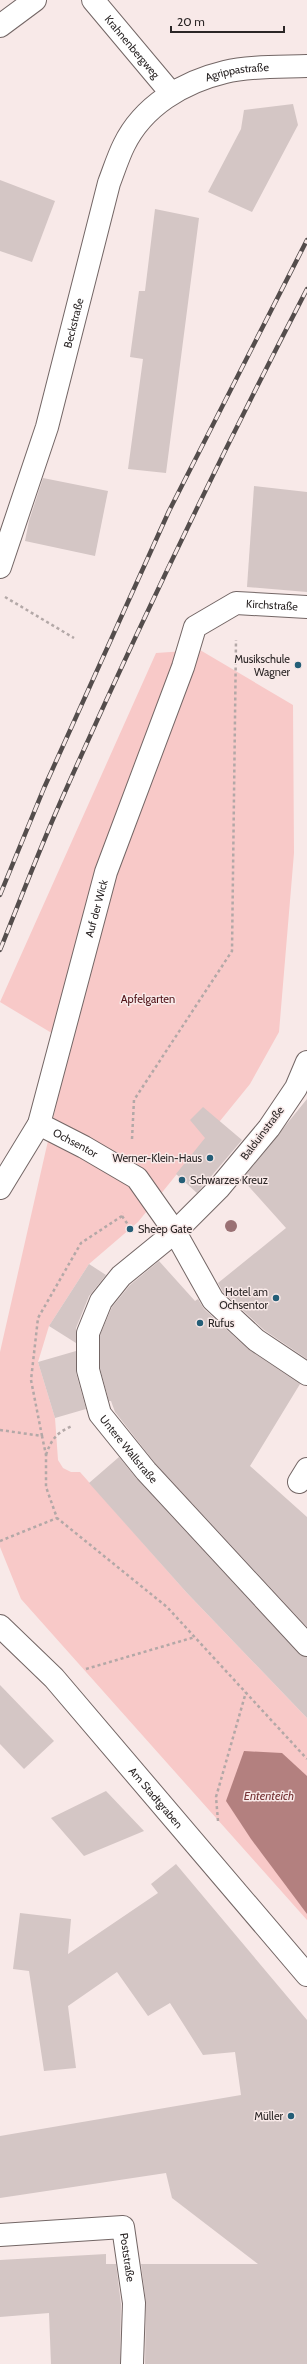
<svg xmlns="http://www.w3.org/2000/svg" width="307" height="2364" viewBox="0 0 307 2364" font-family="Cabin,sans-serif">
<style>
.green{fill:#f8c9c8}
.water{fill:#b3807f}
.building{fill:#d4c6c5}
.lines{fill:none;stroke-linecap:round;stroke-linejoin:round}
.minor-casing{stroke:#736665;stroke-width:24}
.path{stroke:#b3a8a7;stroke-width:2.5;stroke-dasharray:3 3;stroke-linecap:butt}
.minor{stroke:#fff;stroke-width:22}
.rail-casing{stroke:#544d4c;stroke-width:4.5}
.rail{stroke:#f8e9e8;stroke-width:3;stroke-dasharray:9;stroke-linecap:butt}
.tree{fill:#9a7174}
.poi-dot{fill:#245e77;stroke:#f8e9e8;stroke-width:1.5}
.labels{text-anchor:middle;stroke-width:3;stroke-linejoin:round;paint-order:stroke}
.street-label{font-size:11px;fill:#2b2626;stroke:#f8e9e8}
.poi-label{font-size:11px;fill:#2b2626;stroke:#f8e9e8;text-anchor:end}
.park-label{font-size:11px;fill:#4e0f15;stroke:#f8e9e8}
.water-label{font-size:12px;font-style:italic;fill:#763436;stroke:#f8e9e8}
</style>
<rect width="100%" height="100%" fill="#f8e9e8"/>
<polygon class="green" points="200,650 293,705 294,853 279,1032 250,1084 138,1222 89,1264 49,1326 38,1362 55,1418 58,1460 63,1468 71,1472 80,1472 187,1593 307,1718 307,1920 21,1599 0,1547 0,1352 70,1044 0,1002 156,653"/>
<polygon class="water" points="244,1751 282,1753 307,1776 307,1914 251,1839 226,1801"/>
<g class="building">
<polygon points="293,104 298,125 252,212 208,192 241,129 244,110"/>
<polygon points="0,180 55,201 32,262 0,251"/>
<polygon points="155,209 199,218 166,473 128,469 143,359 130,357 139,291 145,291"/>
<polygon points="43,478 108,491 95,556 25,541 29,521"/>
<polygon points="254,486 307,492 307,592 247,587"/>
<polygon points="307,1099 307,1359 264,1330 223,1292 218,1283 286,1228 242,1179"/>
<polygon points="203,1107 242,1140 197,1193 176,1174 205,1138 190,1120"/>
<polygon points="159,1261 195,1301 198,1299 204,1309 248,1349 300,1384 250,1466 307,1517 307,1627 155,1463 115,1412 111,1401 109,1401 100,1368 100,1335 112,1307 130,1285"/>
<polygon points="89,1264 106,1275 89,1296 76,1328 76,1343 49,1326"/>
<polygon points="76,1351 76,1373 86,1409 55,1418 38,1362"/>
<polygon points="119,1457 137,1479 298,1653 307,1657 307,1718 187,1593 89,1483"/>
<polygon points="0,1685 54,1741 24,1769 0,1744"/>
<polygon points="106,1791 144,1831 84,1856 51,1818"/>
<polygon points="176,1864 307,2020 307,2364 145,2364 146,2303 141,2264 258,2264 172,2198 166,2173 0,2198 0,2136 241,2095 235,2052 203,2055 170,2003 148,2016 117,1972 68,2006 76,2068 44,2071 29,1971 13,1969 20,1913 71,1919 68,1954 158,1893 151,1884"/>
<polygon points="106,2254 106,2264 116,2264 121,2304 120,2364 51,2364 49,2313 0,2317 0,2260"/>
</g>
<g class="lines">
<defs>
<g id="minor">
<path id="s1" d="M93 0 171 93"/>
<polyline points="0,26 35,0"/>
<path id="s2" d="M0 567 47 427 109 183C114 170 118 157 124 145 143 106 183 82 225 72 248 66 282 67 307 66"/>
<path id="s3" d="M307 1062 296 1088 269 1128 219 1188 175 1232 121 1276 101 1301 88 1333V1370L100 1414 146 1471 307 1645"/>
<path id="s4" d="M39 1124 84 1147 137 1178 175 1232 213 1300 256 1340 307 1374"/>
<path id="s5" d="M0 1188 39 1124 106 872 183 667 195 627 236 603 307 607"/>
<polyline points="299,1482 307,1469"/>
<path id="s6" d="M0 1626 54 1678 307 1975"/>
<path id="s7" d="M0 2235 123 2227 134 2303 132 2364"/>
</g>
</defs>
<use href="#minor" class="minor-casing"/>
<g class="path">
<polyline points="5,597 74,638"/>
<polyline points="132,1139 134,1100 232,951 236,640"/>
<polyline points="122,1216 131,1229"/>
<polyline points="0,1430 42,1436 46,1455 46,1487 57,1518 167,1607 307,1759"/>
<polyline points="42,1436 31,1380 38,1318 81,1243 122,1216 123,1213"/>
<path d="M46 1455C51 1440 56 1433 72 1426"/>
<polyline points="0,1541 57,1518"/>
<polyline points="86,1669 195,1637"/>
<polyline points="218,1821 216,1797 246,1692"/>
</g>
<use href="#minor" class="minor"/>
<defs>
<g id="rail">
<polyline points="0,895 44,788 169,511 307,240"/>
<path d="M0 950C21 898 41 845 64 794 140 623 221 455 307 289"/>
</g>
</defs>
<use href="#rail" class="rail-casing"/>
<use href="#rail" class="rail"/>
</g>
<circle class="tree" cx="231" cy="1226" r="6"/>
<g class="poi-dot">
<circle cx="298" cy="665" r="4"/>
<circle cx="210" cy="1158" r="4"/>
<circle cx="182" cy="1180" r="4"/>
<circle cx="130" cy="1229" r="4"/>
<circle cx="276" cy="1298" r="4"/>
<circle cx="200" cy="1323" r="4"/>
<circle cx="291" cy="2116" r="4"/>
</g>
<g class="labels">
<g class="street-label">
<text dy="4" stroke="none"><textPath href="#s1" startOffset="61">Krahnenbergweg</textPath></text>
<text dy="4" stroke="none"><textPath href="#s2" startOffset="581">Agrippastraße</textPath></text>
<text dy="4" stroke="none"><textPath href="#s2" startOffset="255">Beckstraße</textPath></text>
<text dy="4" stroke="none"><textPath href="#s5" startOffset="680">Kirchstraße</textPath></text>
<text dy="4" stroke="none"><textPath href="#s5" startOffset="298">Auf der Wick</textPath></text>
<text transform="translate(262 1133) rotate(-53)" y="4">Balduinstraße</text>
<text dy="4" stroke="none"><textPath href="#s4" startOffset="41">Ochsentor</textPath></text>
<text dy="4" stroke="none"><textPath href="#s3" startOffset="481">Untere Wallstraße</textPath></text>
<text dy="4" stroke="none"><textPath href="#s6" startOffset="232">Am Stadtgraben</textPath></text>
<text dy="4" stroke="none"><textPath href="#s7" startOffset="154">Poststraße</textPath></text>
</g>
<g class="poi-label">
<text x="290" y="663">Musikschule<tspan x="290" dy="13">Wagner</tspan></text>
<text x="202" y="1162">Werner-Klein-Haus</text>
<text x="190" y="1184" text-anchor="start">Schwarzes Kreuz</text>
<text x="138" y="1233" text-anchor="start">Sheep Gate</text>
<text x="268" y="1296">Hotel am<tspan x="268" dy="13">Ochsentor</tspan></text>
<text x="208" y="1327" text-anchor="start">Rufus</text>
<text x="283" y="2120">Müller</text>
</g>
<g class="park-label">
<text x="148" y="1003">Apfelgarten</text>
</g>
<g class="water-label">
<text x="269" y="1800">Ententeich</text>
</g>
</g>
<path d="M171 26v6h113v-6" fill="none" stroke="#2b2626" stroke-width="2"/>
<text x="177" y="26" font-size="12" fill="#2b2626" stroke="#f8e9e8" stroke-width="3" paint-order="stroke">20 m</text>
</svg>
